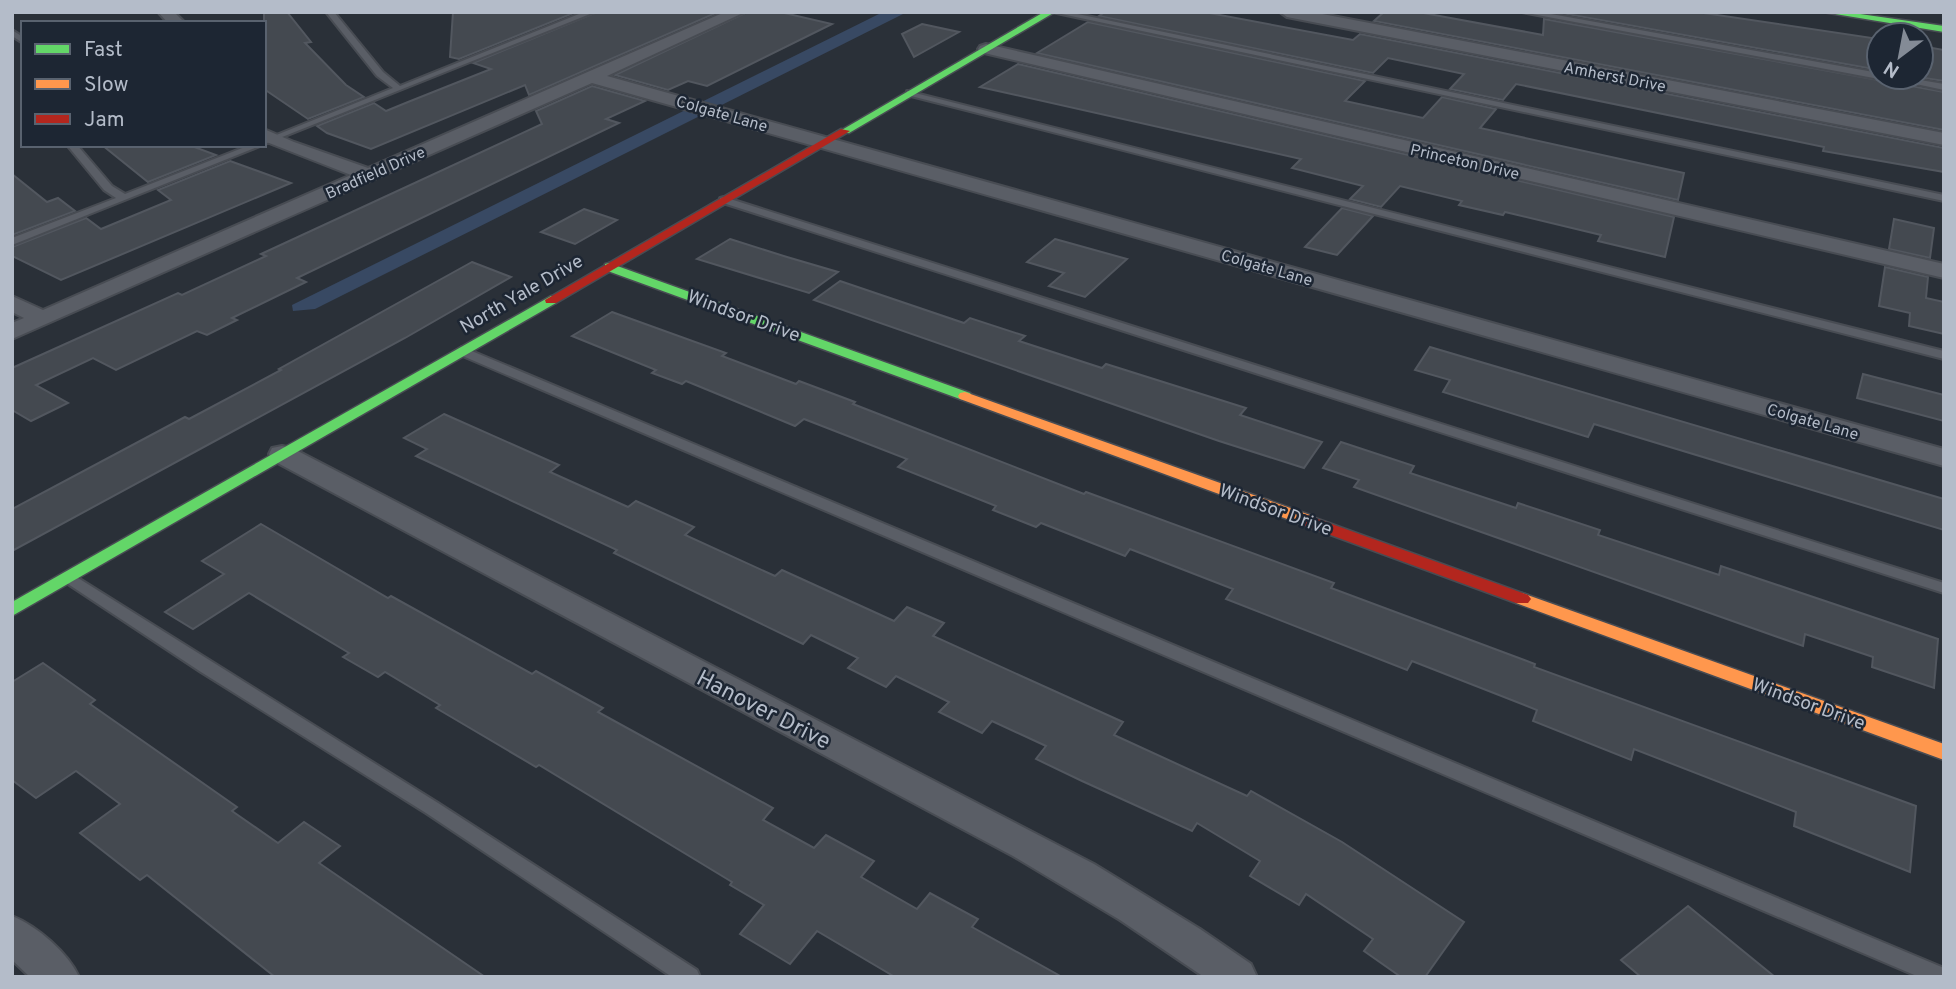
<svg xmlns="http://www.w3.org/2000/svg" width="1956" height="989" viewBox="0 0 1956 989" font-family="Overpass,sans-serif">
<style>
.water{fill:#384963}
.building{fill:#444950;stroke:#52575f;stroke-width:2}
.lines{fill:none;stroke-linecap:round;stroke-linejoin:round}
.lane-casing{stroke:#484c53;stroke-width:4}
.street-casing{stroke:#484c53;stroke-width:4}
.fast-casing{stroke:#484c53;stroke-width:3}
.slow-casing{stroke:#484c53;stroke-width:3}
.jam-casing{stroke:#484c53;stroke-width:3}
.lane{fill:#5a5e66;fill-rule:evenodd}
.street{fill:#5a5e66;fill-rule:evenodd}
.fast{fill:#63d668;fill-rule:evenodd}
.slow{fill:#ff974d;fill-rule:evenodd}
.jam{fill:#b3261e;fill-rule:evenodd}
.labels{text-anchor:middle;stroke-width:5;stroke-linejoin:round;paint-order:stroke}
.far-street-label{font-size:16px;fill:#b4bcc9;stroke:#1d2633}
.street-label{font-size:19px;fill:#b4bcc9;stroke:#1d2633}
.near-street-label{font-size:23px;fill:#b4bcc9;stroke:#1d2633}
</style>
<rect width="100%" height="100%" fill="#2a3038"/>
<polygon class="water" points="883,12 907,12 315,309 293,311 292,305"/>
<g class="building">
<polygon points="264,12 287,12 311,42 305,43 346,85 364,97 308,119 264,89"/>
<polygon points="453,12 576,12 459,59 450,57"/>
<polygon points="597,12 718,12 529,95 525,85 371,149 327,133 317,126 374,103 386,111 408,102 491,69 473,63"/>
<polygon points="747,12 780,12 832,24 707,86 688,81 668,90 615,75"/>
<polygon points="1105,12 1204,12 1353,40 1360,34 1944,148 1944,172 1823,151 1824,147 1516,84 1503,100 1450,89 1464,74 1388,58 1373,73 1099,16"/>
<polygon points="1384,12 1418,12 1543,35 1544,19 1944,92 1944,130 1374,21"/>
<polygon points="1556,12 1697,12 1879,39 1879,70"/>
<polygon points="1088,22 1365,81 1345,101 1423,118 1442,97 1496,109 1480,128 1684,173 1678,200 1037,53"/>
<polygon points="922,24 959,32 914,57 902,34"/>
<polygon points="1921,46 1944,50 1944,81 1918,77 1921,77"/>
<polygon points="1018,64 1674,217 1665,257 1598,241 1601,235 1505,212 1503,215 1459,205 1462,201 1400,186 1381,207 1350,199 1363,186 1292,168 1301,159 980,87"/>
<polygon points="592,86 645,101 606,119 619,123 297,278 306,282 232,318 237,320 207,335 197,331 116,370 93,358 36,385 68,403 31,421 12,410 12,368 178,293 182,295 266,256 261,254 542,124 536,111"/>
<polygon points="102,145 189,145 216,155 148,182"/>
<polygon points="230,161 291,183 61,280 12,256 12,247 86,218 101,229 171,200 158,190"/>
<polygon points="12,174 47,202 58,198 75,211 12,235"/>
<polygon points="1342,208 1373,216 1337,255 1305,247"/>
<polygon points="584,209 617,220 575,244 541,232"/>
<polygon points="1894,219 1934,228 1930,258 1889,249"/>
<polygon points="730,239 787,257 838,272 809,293 697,259"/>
<polygon points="1055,239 1127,259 1085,297 1049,286 1064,273 1027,262"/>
<polygon points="472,262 511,277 405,338 12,551 12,509 185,417 189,419 281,370 279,369"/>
<polygon points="1885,267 1928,277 1926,298 1944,302 1944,334 1909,326 1910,313 1879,306"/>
<polygon points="840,281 964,323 970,318 1025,336 1019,341 1102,368 1106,364 1246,408 1240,415 1322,442 1304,468 1219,441 814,300"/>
<polygon points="612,312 726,353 722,356 796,384 799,381 855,402 853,404 1084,494 1086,492 1334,583 1331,588 1535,664 1534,667 1916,806 1910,872 1794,826 1796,812 1634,749 1631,760 1533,721 1537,710 1412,661 1407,670 1226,599 1233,589 1130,549 1125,556 1041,523 1036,527 993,510 996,506 898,467 907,459 804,419 795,426 686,381 682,384 652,373 656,370 572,336"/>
<polygon points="1430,347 1944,499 1944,530 1594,424 1588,437 1443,392 1450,380 1415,370"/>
<polygon points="1863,374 1944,395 1944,421 1857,398"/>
<polygon points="444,414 559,465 550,472 628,507 636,501 694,527 685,535 775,576 782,570 894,621 907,607 944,623 933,636 1123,722 1114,735 1247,796 1251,791 1342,842 1464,922 1425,977 1401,977 1364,951 1373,939 1306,894 1299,905 1250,876 1260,861 1197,823 1192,831 1082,781 1036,759 1046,746 992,721 982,733 939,712 949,702 896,676 886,687 848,668 858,658 811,635 803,644 614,553 617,550 416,456 427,449 404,438"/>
<polygon points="1341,442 1414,466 1410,473 1516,508 1518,503 1600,530 1598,535 1719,575 1721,566 1938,639 1934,688 1872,667 1873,657 1805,634 1803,646 1354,487 1359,480 1323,468"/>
<polygon points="261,524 388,598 391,596 532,674 536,671 603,708 598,712 773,808 763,820 814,848 826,835 874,861 861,877 917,909 930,893 978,919 972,927 1062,977 895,977 817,931 790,964 740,934 764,905 730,885 732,882 539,765 536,767 436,708 440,705 385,672 378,677 343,657 349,653 249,593 193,629 165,612 224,574 202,561"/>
<polygon points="43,663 95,700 90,704 237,807 232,811 278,843 304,822 340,846 319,863 485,977 275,977 147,875 140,880 80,833 120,804 76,771 36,798 12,780 12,682"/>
<polygon points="1688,906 1775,977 1641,977 1621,960"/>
</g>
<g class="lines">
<defs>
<g id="lane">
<polygon points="326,12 334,12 383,72 400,86 584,12 595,12 12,245 12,238 116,198 104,190 67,145 77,145 112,186 125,194 250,145 264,145 264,140 393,88 377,76"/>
<polygon points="1052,12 1068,12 1944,195 1944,201"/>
<polygon points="1522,12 1540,12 1879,73 1879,77 1883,77 1879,79"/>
<polygon points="12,30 23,37 23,43 12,36"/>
<polygon points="1883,77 1902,77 1944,84 1944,90"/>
<polygon points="907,91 1944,351 1944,359 907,95"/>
<polygon points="724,197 1944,583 1944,593 720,202 720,198"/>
<polygon points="462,347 1944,968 1944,977 1919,977 458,354 456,351"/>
<polygon points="70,573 438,803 697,970 700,977 672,977 426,813 201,672 65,582 62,578 65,574"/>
</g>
<g id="street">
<polygon points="158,12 174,12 185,23 168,23"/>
<polygon points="725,12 745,12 607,76 1944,449 1944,466 592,83 12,339 12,323 24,318 12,312 12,296 43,310 351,175 264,141 264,129 294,142 368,168"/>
<polygon points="1280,12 1312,12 1944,133 1944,145 1287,17"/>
<polygon points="986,44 1944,264 1944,278 980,52 978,49 980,46"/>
<polygon points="282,446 292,448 1094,864 1200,929 1251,964 1257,977 1204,977 1120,920 1013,856 272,460 269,454 272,448"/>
<path d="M12 916C37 926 68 953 79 977H30L12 960Z"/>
</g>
<g id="fast">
<polygon points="1044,12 1055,12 849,133 840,131"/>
<polygon points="1823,12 1846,12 1944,26 1944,32"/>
<polygon points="609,263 970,393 972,396 965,400 960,399 605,270 605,264"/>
<polygon points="551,296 557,300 556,303 12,616 12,602"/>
</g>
<g id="slow">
<polygon points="965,392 1310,515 1312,519 1310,523 1298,523 960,399 958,396 960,393"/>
<polygon points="1522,593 1944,744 1944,760 1516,603 1513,599 1516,595"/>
</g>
<g id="jam">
<polygon points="841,129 850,131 556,303 546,303 545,300"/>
<polygon points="1304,514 1528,595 1531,599 1528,603 1516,603 1298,523 1296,519 1298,515"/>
</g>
</defs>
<use href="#lane" class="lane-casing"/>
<use href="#street" class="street-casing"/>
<use href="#fast" class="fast-casing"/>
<use href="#slow" class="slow-casing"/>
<use href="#jam" class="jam-casing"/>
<use href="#lane" class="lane"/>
<use href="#street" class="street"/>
<use href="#fast" class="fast"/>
<use href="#slow" class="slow"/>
<use href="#jam" class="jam"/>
</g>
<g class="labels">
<g class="far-street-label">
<text transform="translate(1615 76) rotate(11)" y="6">Amherst Drive</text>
<text transform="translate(722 113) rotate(16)" y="6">Colgate Lane</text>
<text transform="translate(1465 161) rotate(13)" y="6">Princeton Drive</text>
<text transform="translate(375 172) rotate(-24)" y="6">Bradfield Drive</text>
<text transform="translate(1267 267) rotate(16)" y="6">Colgate Lane</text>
<text transform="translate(1813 421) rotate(16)" y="6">Colgate Lane</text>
</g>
<g class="street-label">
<text transform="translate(521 293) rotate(-30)" y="7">North Yale Drive</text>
<text transform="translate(744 315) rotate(20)" y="7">Windsor Drive</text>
<text transform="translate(1276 509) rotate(20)" y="7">Windsor Drive</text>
<text transform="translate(1809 703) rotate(20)" y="7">Windsor Drive</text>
</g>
<g class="near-street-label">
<text transform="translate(764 709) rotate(27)" y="8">Hanover Drive</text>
</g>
</g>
<rect width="1956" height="989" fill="none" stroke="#b4bcc9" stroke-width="28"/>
<rect x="21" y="21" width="245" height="126" fill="#1d2633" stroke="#59626f" stroke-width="2"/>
<rect x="35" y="44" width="35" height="10" fill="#63d668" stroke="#59626f" stroke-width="2"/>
<text x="84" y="56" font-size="21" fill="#b4bcc9">Fast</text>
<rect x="35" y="79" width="35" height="10" fill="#ff974d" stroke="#59626f" stroke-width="2"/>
<text x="84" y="91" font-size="21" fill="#b4bcc9">Slow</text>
<rect x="35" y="114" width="35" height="10" fill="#b3261e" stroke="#59626f" stroke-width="2"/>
<text x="84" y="126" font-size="21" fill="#b4bcc9">Jam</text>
<g transform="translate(1900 56) rotate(212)"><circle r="33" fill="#1d2633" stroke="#59626f" stroke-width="2"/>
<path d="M0-5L12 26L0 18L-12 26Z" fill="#848b96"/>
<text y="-10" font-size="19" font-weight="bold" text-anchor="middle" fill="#b4bcc9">N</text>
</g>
</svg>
